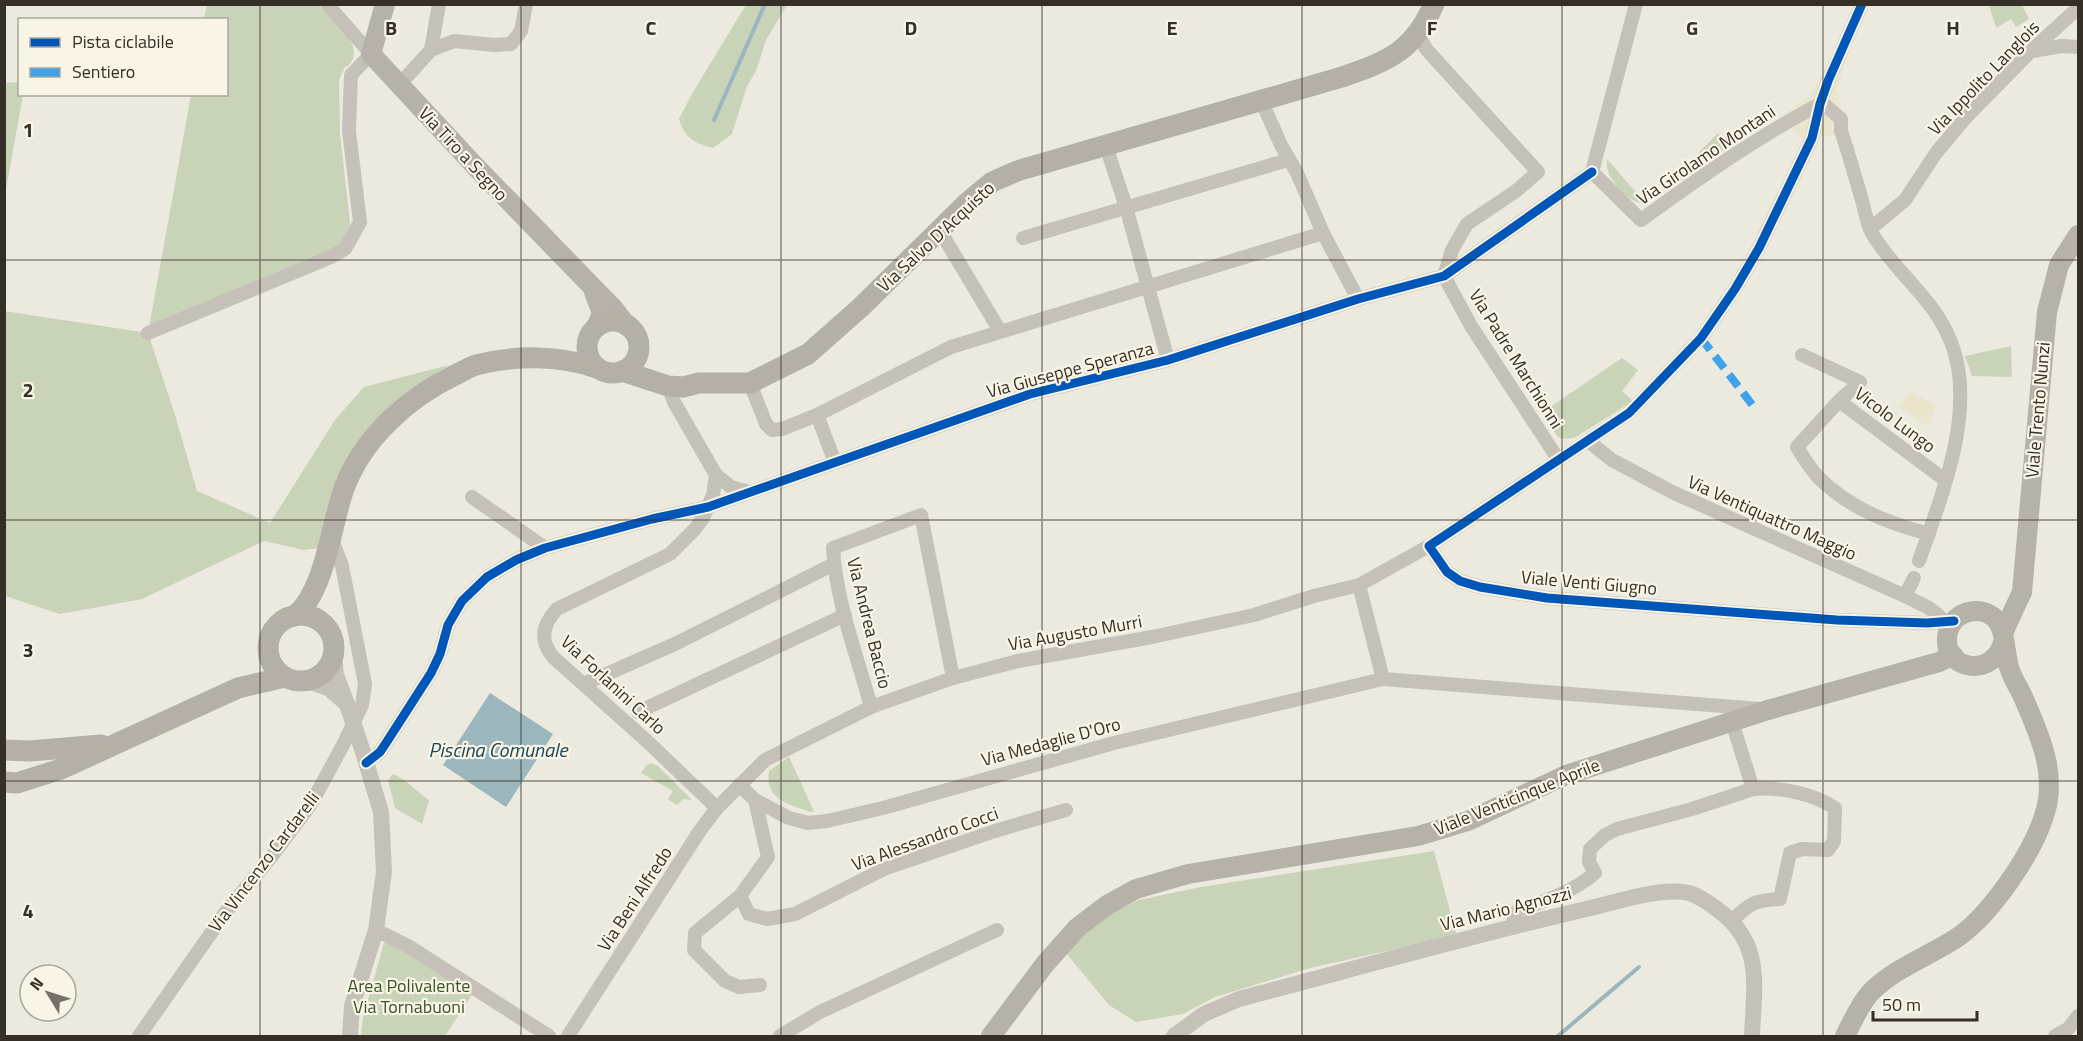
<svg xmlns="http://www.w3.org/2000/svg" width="2083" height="1041" viewBox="0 0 2083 1041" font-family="'Titillium Web',sans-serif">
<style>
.green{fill:#c8d3b8}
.plaza{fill:#ebe5ce}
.water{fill:#9bb6bd}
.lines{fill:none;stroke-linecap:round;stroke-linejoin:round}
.stream{stroke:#9bb6bd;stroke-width:4}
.minor{stroke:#c5c1b8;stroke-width:14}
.tertiary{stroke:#c5c1b8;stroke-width:16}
.secondary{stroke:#b6b1a9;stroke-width:20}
.primary{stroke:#b4afa7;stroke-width:21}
.tertiary-bridge{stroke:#c5c1b8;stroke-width:16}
.quiet{stroke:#3fa3eb;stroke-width:8;stroke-dasharray:15 8;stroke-linecap:butt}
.cycleway-casing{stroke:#f9f5e6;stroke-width:13}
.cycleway{stroke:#0057b8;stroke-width:9}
.grid{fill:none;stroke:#362f27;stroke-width:1.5;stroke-opacity:0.55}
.labels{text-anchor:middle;stroke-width:4.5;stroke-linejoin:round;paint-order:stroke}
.street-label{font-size:18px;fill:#362f27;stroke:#f9f5e6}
.park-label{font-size:18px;fill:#3b542a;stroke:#f9f5e6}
.water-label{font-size:20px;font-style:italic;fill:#1c4658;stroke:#f9f5e6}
.grid-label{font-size:20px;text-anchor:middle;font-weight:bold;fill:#362f27;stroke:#f9f5e6;stroke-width:4.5;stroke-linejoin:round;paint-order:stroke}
</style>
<rect width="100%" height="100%" fill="#ece9df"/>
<g class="green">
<path d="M207 5H318C332 19 368 46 348 66L345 67 339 80 340 134 350 222 345 249 148 333 175 415 197 491 270 523 335 420 364 387 449 365 410 390 388 409 320 548 304 550 264 541 142 599 60 614 5 596 4 311 148 333 191 95 226 94V20L204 19Z"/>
<path d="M746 5H787L766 40 756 71 747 86 732 134 713 148C694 143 685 138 679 119L693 92Z"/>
<polygon points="1989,5 2022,5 2029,19 2016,27 2011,19 1996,28"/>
<polygon points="19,82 20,94 23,95 5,195 5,83"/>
<polygon points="1718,133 1725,143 1722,152 1669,189 1666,186"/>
<path d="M1607 159 1646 204C1627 203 1604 178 1607 159Z"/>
<polygon points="2011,346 2012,377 1972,376 1965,356"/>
<polygon points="1622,358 1638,370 1622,391 1633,401 1574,438 1562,439 1557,436 1543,412"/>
<path d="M789 757 814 811 811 812C789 805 764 799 769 771Z"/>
<polygon points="651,763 658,766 692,800 683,799 677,805 668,799 673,791 641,773 646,766"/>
<path d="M393 774C406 779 417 792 429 800L422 824 395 808 388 780Z"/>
<polygon points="1434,851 1456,933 1418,944 1310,968 1215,997 1183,1014 1136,1022 1109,1005 1066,953 1088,930 1115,911 1139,900 1201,887"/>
<polygon points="387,939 475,990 445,1036 361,1036 363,1017 384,943"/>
</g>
<g class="plaza">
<polygon points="1838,48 1849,50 1837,90 1845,126 1838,135 1820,136 1806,142 1791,128 1783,115 1808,98"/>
<polygon points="1910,391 1937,406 1928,426 1899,408"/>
</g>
<polygon class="water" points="490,693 553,734 506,807 443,765"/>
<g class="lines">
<g class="stream">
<polyline points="714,120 765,4"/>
<polyline points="1558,1036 1639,967"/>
</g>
<g class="minor">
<polyline points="1862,4 1828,81 1820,104 1812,138 1759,248 1735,289 1701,338 1629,413 1429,546 1447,572 1460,581 1480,587 1547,598 1837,620 1927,623 1954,621"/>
<polyline points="1417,34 1427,50 1538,172 1516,191 1467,224 1452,250 1444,276"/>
<polyline points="431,50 439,4"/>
<polyline points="2033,51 2062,46 2078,47"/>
<polyline points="399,85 431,50 454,41 494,45 511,44 521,31 526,4"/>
<polyline points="1261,100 1281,145 1297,173 1323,233 1358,299"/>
<polyline points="1106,146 1126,207 1168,360"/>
<path d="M1592 172 1641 220C1699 178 1757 137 1820 104L1826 106 1841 119V131C1849 154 1855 177 1862 200 1865 212 1867 225 1873 235 1894 270 1930 296 1947 333 1981 402 1942 494 1919 561"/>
<polyline points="1592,172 1636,4"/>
<polyline points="939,229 1000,331"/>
<polyline points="1870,229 1905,200 1936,153 1967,116 2031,51 2078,8"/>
<polyline points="1023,238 1288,160"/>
<polyline points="1444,276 1471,326 1558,459"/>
<polyline points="148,333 331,257 345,249 360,222 349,131 351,75 371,54 327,4"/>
<path d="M1802 355 1860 382 1839 401 1797 447C1803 457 1810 468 1818 477 1849 508 1887 523 1929 534"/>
<polyline points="750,383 766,424 772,430 782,429 817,415 951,347 1323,233"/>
<path d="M668 386 674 402 716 475 713 495 703 518 695 529 670 554 557 609C543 624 539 640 553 657L649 743 717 808"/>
<polyline points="1839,401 1945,480"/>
<polyline points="817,415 835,462"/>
<polyline points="1588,441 1612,460 1672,492 1905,596 1929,608 1945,621"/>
<polyline points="716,475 731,487 749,492"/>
<polyline points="472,497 545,548"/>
<polyline points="1359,585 1383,679"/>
<polyline points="1905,596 1914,578"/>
<polyline points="584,684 677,643 834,564"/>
<path d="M871 707C857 655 836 602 833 548L921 515 953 678"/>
<polyline points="638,712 845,615"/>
<path d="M1732 722 1753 789C1780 787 1812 793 1835 808L1834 841 1828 850 1802 849 1790 853 1780 899C1756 900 1749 903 1732 921"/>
<polyline points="366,763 380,752 386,743 431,673 440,654 448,625 462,601 487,577 516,560 545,548 652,519 708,507 1030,394 1168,360 1358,299 1444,276 1592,172"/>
<polyline points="739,785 755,800 789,818 808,823 827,821 883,808 1114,743 1383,679 1760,709"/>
<polyline points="755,800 768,857 740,896 749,914 767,919 795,914 884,869 995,831 1066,810"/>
<polyline points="740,896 695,933 694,950 725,981 739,987 760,985"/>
<path d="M1515 926 1513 915 1518 910C1545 901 1573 892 1595 873L1589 862 1590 849 1605 835 1617 829 1692 809 1753 789"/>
<polyline points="376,930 408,946 549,1036"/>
<polyline points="139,1036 225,913 272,856 311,804 343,745 362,705 365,684 342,566 331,537"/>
<polyline points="568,1036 699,832 717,808 765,760 871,707 953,678 1018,661 1152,637 1254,615 1314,596 1359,585 1429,546"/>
<polyline points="780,1036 820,1012 997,930"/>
<polyline points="2055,1036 2068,1029 2078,1016"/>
</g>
<g class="tertiary">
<polyline points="334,655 336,675 347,704"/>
<polyline points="308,681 328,688 345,702"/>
<polyline points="350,1036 352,1006 376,930 384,872 381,812 363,752"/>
<path d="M1174 1036 1204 1014 1239 999C1353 969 1467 937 1582 910 1611 904 1662 886 1689 893 1699 896 1709 903 1717 909 1764 943 1754 985 1752 1036"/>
</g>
<g class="secondary">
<polyline points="385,4 371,54 475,166 613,308 627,326"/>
<polyline points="594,292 602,313 596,328"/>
<polyline points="2003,633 2022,592 2047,312 2059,265 2078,235"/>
<polyline points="991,1036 1045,964 1077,928 1107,905 1136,889 1188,874 1418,836 1468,821 1566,775 1768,710 1939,662 1953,655"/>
<path d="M1845 1036C1852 1022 1859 1006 1870 993 1894 968 1930 956 1958 937 1991 914 2032 854 2044 816 2058 775 2040 736 2024 699 2020 689 2013 680 2010 670 2005 657 2006 633 1998 622 1985 604 1954 609 1948 632 1939 668 1991 681 2003 643"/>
</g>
<g class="primary">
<circle cx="613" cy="347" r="26"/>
<path d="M622 371 668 386 683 387 699 383H750L808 354 860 308 968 202 992 182 1017 171 1342 77C1388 61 1413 52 1434 4"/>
<circle cx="301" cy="648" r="33"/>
<path d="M295 616C326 590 331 522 345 486 364 437 409 397 455 375 462 372 469 367 476 365 515 355 559 355 597 368"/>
<polyline points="4,750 30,751 101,745"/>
<polyline points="4,782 17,783 61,769 238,688 285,677"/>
</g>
<polyline class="tertiary-bridge" points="347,704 363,752"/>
<polyline class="quiet" points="1701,338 1757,411"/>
<defs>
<g id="cycleway">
<polyline points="1862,4 1828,81 1820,104 1812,138 1759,248 1735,289 1701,338 1629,413 1429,546 1447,572 1460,581 1480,587 1547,598 1837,620 1927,623 1954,621"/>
<polyline points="366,763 380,752 386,743 431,673 440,654 448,625 462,601 487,577 516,560 545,548 652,519 708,507 1030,394 1168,360 1358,299 1444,276 1592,172"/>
</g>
</defs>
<use href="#cycleway" class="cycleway-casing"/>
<use href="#cycleway" class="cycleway"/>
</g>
<path class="grid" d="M260 4V1036M521 4V1036M781 4V1036M1042 4V1036M1302 4V1036M1562 4V1036M1823 4V1036M4 260H2078M4 520H2078M4 781H2078"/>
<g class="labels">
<g class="street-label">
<text transform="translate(1984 78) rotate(-46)" y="6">Via Ippolito Langlois</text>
<text transform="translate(463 154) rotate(47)" y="6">Via Tiro a Segno</text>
<text transform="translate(1706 155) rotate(-34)" y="6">Via Girolamo Montani</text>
<text transform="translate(936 237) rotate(-43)" y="6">Via Salvo D'Acquisto</text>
<text transform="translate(1516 359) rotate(58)" y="6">Via Padre Marchionni</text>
<text transform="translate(1070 370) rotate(-15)" y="6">Via Giuseppe Speranza</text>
<text transform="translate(2038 410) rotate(-85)" y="6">Viale Trento Nunzi</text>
<text transform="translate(1895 420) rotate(37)" y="6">Vicolo Lungo</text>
<text transform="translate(1772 518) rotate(24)" y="6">Via Ventiquattro Maggio</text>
<text transform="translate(1589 583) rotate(5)" y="6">Viale Venti Giugno</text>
<text transform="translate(869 623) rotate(76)" y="6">Via Andrea Baccio</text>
<text transform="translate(1075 633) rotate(-10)" y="6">Via Augusto Murri</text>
<text transform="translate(613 685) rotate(43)" y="6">Via Forlanini Carlo</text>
<text transform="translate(1051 742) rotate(-15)" y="6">Via Medaglie D'Oro</text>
<text transform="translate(1517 797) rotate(-22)" y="6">Viale Venticinque Aprile</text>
<text transform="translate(925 839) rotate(-20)" y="6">Via Alessandro Cocci</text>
<text transform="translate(264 862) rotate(-53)" y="6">Via Vincenzo Cardarelli</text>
<text transform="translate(635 899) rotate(-57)" y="6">Via Beni Alfredo</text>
<text transform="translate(1506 909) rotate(-14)" y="6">Via Mario Agnozzi</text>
</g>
<g class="park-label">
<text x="409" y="992">Area Polivalente<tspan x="409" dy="21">Via Tornabuoni</tspan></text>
</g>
<g class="water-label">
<text x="498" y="757">Piscina Comunale</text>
</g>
</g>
<g class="grid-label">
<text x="391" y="35">B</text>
<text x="651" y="35">C</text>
<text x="911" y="35">D</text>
<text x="1172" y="35">E</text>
<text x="1432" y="35">F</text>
<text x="1692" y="35">G</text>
<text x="1953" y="35">H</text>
<text x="28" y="137">1</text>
<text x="28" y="397">2</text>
<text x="28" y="657">3</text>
<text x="28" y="918">4</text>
</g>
<rect width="2083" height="1041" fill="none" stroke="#362f27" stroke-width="12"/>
<rect x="18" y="18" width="210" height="78" fill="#f9f5e6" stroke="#aba69a" stroke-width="1.5"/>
<rect x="30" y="38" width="30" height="9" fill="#0057b8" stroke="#aba69a" stroke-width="1.5"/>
<text x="72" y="48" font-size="18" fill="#362f27">Pista ciclabile</text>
<rect x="30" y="68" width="30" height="9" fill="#3fa3eb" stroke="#aba69a" stroke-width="1.5"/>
<text x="72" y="78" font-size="18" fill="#362f27">Sentiero</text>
<g transform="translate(48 993) rotate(308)"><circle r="28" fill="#f9f5e6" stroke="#aba69a" stroke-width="1.5"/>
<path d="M0-4.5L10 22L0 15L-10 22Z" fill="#767067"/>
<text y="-9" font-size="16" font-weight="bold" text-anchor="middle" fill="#362f27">N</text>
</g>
<path d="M1873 1011v9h104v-9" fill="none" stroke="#362f27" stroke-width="3"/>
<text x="1882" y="1011" font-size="18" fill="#362f27" stroke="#f9f5e6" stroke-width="4.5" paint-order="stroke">50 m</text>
</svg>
